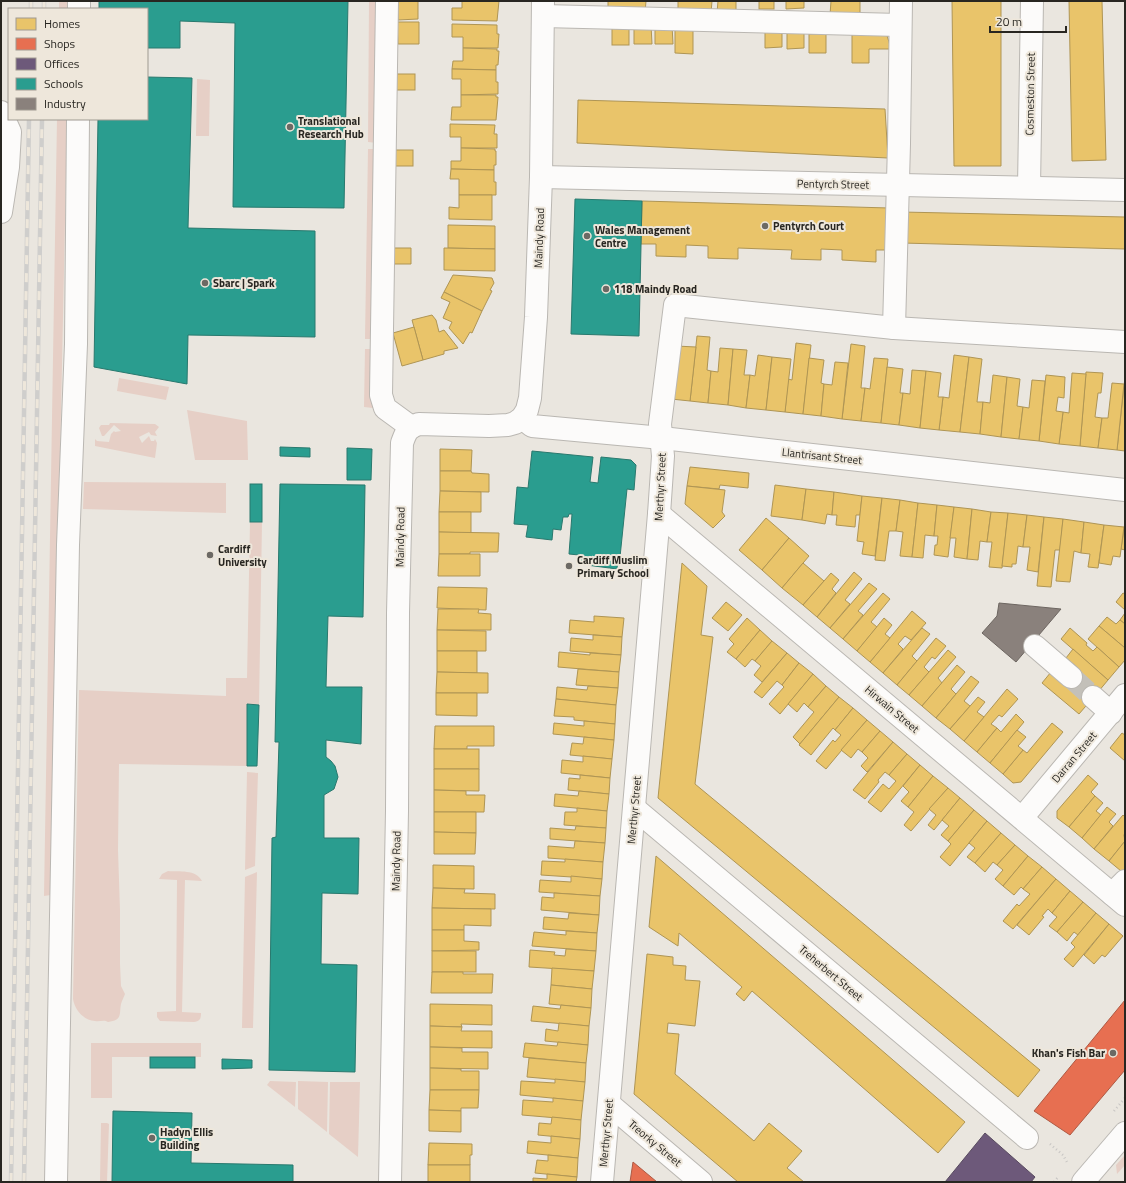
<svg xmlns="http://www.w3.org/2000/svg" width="1126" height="1183" viewBox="0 0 1126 1183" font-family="'Titillium Web',sans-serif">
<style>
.green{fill:#e6cfc6}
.homes{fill:#e9c46a;stroke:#af9554}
.shops{fill:#e76f51;stroke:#ae5943}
.offices{fill:#6d597a;stroke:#584a5f}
.schools{fill:#2a9d8f;stroke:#29796e}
.industry{fill:#8a817c;stroke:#6d6661}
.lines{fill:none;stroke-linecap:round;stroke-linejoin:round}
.minor-tunnel{stroke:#c3c0b9;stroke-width:22;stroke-dasharray:22 11;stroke-linecap:butt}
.minor-casing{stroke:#bab7b2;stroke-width:24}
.path{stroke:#c7c5c3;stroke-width:2.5;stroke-dasharray:1 3;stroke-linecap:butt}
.minor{stroke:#fcfbfa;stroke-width:22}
.rail-casing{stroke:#cfcecc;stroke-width:4.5}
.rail{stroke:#eee7db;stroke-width:3;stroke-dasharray:9;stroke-linecap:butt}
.poi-dot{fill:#6c6964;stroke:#eee7db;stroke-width:1.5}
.labels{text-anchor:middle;stroke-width:4;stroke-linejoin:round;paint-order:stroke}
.street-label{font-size:11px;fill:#282621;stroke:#eee7db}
.poi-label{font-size:11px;font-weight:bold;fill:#282621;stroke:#eee7db;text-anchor:start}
</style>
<rect width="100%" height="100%" fill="#eae6df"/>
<g class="green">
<rect x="59" y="1" width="10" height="8"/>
<polygon points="369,1 380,1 377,143 368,142"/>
<polygon points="197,79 210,80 209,136 196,136"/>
<path d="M57 119H67C62 378 56 636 51 895L44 896Z"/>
<polygon points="368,149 377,149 375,339 365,339"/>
<polygon points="365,349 374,349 373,408 364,407"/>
<polygon points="119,378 169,387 166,400 117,391"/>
<polygon points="187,410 247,421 248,460 195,460"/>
<polygon points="110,423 155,424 159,427 155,432 157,436 151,435 149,432 139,437 142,443 149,436 151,441 154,441 155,439 157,443 155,458 95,446 95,439 97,441 109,442 111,434 114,431 115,432 121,431 114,425 104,436 102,436 99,428 101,425 109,425"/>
<polygon points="84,482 226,483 226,513 83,509"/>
<path d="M250 522H262L259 705 248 704 247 766 119 764 118 850 120 910V964L121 986 125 994C124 997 122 1000 121 1004 119 1014 123 1020 108 1022 104 1019 100 1022 95 1021 83 1020 75 1010 73 999L79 690 226 696V678H247Z"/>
<polygon points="247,772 258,773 255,866 245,870"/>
<path d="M168 871C179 872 196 869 202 881L185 880 182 1012 201 1013C201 1019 200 1021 194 1022L160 1021 157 1017V1012L176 1011 177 880 159 879 162 874Z"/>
<polygon points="257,872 253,1028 242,1028 245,877"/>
<polygon points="91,1043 201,1043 201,1057 112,1057 112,1098 91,1098"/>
<polygon points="270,1081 296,1082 295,1107 267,1085"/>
<polygon points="298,1081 328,1082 327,1132 298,1109"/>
<polygon points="330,1082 360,1082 358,1157 329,1134"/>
<polygon points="101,1123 107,1123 109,1124 107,1182 100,1182"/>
<polygon points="1125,1155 1125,1165 1117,1174 1116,1165"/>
</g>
<g class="homes">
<polygon points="397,1 418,1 418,19 398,20"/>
<polygon points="462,1 499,1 497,21 452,20 452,8 462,8"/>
<polygon points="608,1 646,1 645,13 608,11"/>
<polygon points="678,1 712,1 711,13 678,11"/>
<polygon points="718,1 736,1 736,13 717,13"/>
<rect x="759" y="1" width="15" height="8"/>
<polygon points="786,1 804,1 804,8 786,9"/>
<polygon points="831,1 860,1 860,16 830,15"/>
<polygon points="952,1 1001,1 1001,166 954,166"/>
<polygon points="1069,1 1102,1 1106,160 1072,161"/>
<polygon points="397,22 419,22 419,44 398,44"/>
<polygon points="452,24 497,25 497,34 499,34 498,48 463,48 463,37 452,37"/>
<polygon points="634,25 651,25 652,44 634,44"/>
<polygon points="655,25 672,25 673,44 655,44"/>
<rect x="612" y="26" width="17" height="19"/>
<polygon points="675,26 693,26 693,54 675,53"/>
<polygon points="765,28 782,28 782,47 765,48"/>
<polygon points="787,29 804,29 804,48 787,49"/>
<polygon points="852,32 886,32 891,49 869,49 869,63 852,63"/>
<polygon points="826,33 826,53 809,53 809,34"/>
<polygon points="463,48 497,49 497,51 499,51 498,65 496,65 496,70 452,69 453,61 463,61"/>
<polygon points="452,69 496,70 496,82 498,82 498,94 461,95 461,79 452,79"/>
<rect x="394" y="74" width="21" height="16"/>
<polygon points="461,95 496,95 496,97 498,97 496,120 451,120 452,107 461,107"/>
<polygon points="578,100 885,109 888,158 577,143"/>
<polygon points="450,124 495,125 494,134 497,134 497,148 461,148 461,137 450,137"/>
<polygon points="461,148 495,149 495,151 496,151 496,165 494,165 494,170 451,169 451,161 461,161"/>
<rect x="392" y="150" width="21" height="16"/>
<polygon points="451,169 494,170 494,182 496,182 496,195 459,195 459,179 450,179"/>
<polygon points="459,195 492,195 492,220 449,219 449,207 459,208"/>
<polygon points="642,201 889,208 888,250 876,250 876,262 842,260 842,250 821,249 821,260 791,259 792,250 738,248 738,259 708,258 708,246 686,245 686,257 656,256 656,244 641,244"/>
<polygon points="902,212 1125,217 1125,249 902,243"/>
<polygon points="448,225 495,226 495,249 448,248"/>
<polygon points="391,248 411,248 411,264 390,264"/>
<polygon points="444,248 495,249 495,271 444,270"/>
<polygon points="453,275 492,278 494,283 490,290 492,291 482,311 444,292"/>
<polygon points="444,292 482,311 472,333 470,332 463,344 449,328 452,322 443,318 450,302 441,298"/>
<polygon points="432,315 436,320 439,332 444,330 458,348 444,351 444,354 423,360 412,320"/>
<polygon points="414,327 423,360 402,366 393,333"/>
<polygon points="697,336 710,337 707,370 711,371 708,403 690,401"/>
<polygon points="796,343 811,345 803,414 785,412 788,379 792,380"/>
<polygon points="851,344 865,346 861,388 865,388 861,421 842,419"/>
<polygon points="676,346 696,347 690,401 671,399"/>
<polygon points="720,348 733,349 728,405 708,403 711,371 718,372"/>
<polygon points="733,349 747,350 744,375 750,375 746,408 728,405"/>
<polygon points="758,355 772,357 766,410 746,408 750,375 755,376"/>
<polygon points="954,355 969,357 960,432 939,430 943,397 949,398"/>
<polygon points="772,357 791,359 785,412 766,410"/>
<polygon points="969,357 982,359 977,402 983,402 980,434 960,432"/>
<polygon points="809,358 824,360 821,383 824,384 821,416 803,414"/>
<polygon points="874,358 888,359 881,423 861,421 865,388 870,389"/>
<polygon points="835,362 848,363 842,419 821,416 824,384 832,385"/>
<polygon points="887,367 903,369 900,393 903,393 899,425 881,423"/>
<polygon points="912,370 926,371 920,428 899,425 903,393 910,394"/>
<polygon points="926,371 941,373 938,397 943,397 939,430 920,428"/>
<polygon points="1086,372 1103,373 1101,393 1098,393 1095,417 1102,418 1098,448 1080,446"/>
<polygon points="1072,373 1086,374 1080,446 1059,444 1063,412 1069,413"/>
<polygon points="993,375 1007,377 1001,437 980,434 983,402 990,403"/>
<polygon points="1046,375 1065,377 1064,398 1058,397 1056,411 1063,412 1059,444 1039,441"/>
<polygon points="1007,377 1020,379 1017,406 1023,407 1019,439 1001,437"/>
<polygon points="1125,377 1125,451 1117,450"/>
<polygon points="1032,380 1045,381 1039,441 1019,439 1023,407 1029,408"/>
<polygon points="1112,383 1124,384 1117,450 1098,448 1102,418 1108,418"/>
<polygon points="440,449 472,450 471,471 440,471"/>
<polygon points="690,467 749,473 748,488 720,485 719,489 687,486"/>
<polygon points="440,471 471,471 472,473 489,474 489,492 440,491"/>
<polygon points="775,485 806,489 802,520 771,516"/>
<polygon points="687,486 725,490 722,512 725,516 713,528 685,504"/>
<polygon points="806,489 834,492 832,515 827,514 825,524 802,520"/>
<polygon points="440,491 481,492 481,512 439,512"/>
<polygon points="834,492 862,496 860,515 856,515 855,527 836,525 837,515 832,515"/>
<polygon points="862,496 882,498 875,556 862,554 864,542 857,541"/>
<polygon points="882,498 900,500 896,531 889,531 885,561 875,560"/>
<polygon points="900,500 918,503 912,557 900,556 903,532 896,531"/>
<polygon points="918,503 937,505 934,536 925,535 923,558 912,557"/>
<polygon points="937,505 954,507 948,557 934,555 935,545 937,545 938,536 934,536"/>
<polygon points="954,507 972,509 967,559 954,557 956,538 950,538"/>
<polygon points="972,509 991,512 987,542 980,541 978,560 967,559"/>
<polygon points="439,512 471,512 471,533 439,532"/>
<polygon points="991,512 1008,513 1002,568 989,567 992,542 987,542"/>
<polygon points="1008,513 1027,515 1023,547 1018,546 1016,564 1012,564 1012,567 1002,566"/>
<polygon points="1027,515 1044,517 1038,572 1027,570 1030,547 1023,547"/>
<polygon points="1044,517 1063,519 1060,550 1055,550 1051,587 1037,586"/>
<polygon points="766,518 789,538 762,570 739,550"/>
<polygon points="1063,519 1084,522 1081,553 1074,551 1070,582 1056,581"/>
<polygon points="1084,522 1104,525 1098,568 1088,567 1090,554 1081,553"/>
<polygon points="1125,522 1125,550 1121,549"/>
<polygon points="1104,525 1124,527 1120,557 1113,556 1111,565 1099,563"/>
<polygon points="439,532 499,533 498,552 470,552 470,554 439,554"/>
<polygon points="789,538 809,556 782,588 762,570"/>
<polygon points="439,554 480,554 480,576 438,576"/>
<polygon points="682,563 707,586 701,635 713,637 695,784 1040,1070 1018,1097 658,798"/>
<polygon points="803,563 824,581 803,605 782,588"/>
<polygon points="854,572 862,579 845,600 850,604 830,628 817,617"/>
<polygon points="831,573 839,580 832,589 836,593 817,617 803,605"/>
<polygon points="869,583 877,589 858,611 863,615 843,639 830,628"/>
<polygon points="438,587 487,588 486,610 437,608"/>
<polygon points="883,593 890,599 871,622 877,627 857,651 843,639"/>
<polygon points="1123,593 1125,594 1125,610 1116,602"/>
<polygon points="726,602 742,615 728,631 712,618"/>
<polygon points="438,609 479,609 478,613 491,614 491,630 437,630"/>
<polygon points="912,611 926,623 911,640 905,636 898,644 903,649 883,673 870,662"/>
<polygon points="1125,613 1125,624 1120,620"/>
<polygon points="594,616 624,618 622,637 569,633 570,620 594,622"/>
<polygon points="1107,617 1116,624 1120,620 1125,624 1125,648 1099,626"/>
<polygon points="747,618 760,630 736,659 727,652 734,644 729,639"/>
<polygon points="884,618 892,625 885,634 890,638 870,662 857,651"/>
<polygon points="1099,626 1125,648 1125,660 1119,667 1088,639"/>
<polygon points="922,628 930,634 912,656 917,661 897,685 883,673"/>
<polygon points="1070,628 1087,643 1086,645 1093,651 1097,647 1119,667 1108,680 1061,639"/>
<polygon points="437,630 486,631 486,651 437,651"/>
<polygon points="760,630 772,641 755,661 752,659 745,667 736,659"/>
<polygon points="593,635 622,637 621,655 570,651 571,638 593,640"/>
<polygon points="936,638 946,646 935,659 932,657 924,667 929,672 909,695 897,685"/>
<polygon points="772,641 787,653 762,682 754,675 761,666 755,661"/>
<polygon points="1073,649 1108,680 1098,692 1075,673 1078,668 1066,658"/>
<polygon points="948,650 956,657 938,678 942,683 922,706 909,695"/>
<polygon points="437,651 477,651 477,673 437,672"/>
<polygon points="559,652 590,655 590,653 621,655 619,672 558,667"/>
<polygon points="787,653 799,663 782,685 777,681 762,698 754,692"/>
<polygon points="799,663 813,674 780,714 769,704 784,687 782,685"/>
<polygon points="957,665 965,672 951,689 956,694 936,718 922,706"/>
<polygon points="578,669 619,672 618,688 576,685"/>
<polygon points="437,672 488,673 488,693 436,693"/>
<polygon points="1051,672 1075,673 1098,692 1079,714 1042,683"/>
<polygon points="813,674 826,686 808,707 804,703 797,712 788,704"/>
<polygon points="971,676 979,682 964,701 970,706 950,729 936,718"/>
<polygon points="588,686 618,688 616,705 556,699 557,687 587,690"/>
<polygon points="826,686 839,697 800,744 793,737 814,712 808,707"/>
<polygon points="1007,689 1018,699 1002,717 999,715 991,724 997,728 977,752 964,741"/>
<polygon points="436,693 477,693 477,716 436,715"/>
<polygon points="839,697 853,708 835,730 833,728 811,755 799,745"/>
<polygon points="978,697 985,702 977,712 984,717 964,741 950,729"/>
<polygon points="556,699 616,705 615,724 574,720 574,717 554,716"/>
<polygon points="853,708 867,720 826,769 816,761 833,740 835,742 841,735 835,730"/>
<polygon points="1016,714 1024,722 990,763 977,752 997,728 1001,732"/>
<polygon points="867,720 880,731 862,752 858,749 851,758 841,750"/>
<polygon points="584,721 615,724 614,740 553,734 554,723 584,726"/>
<polygon points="1052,723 1063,732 1021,782 1013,783 1003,774 1023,750 1027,753"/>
<polygon points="435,726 494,726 494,746 467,746 467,749 434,749"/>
<polygon points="1017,730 1026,737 1018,746 1023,750 1003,774 990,763"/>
<polygon points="880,731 893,742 867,772 861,766 868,758 862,752"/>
<polygon points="1122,733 1125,735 1125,761 1110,748"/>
<polygon points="584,737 614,740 612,759 570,755 572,743 583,744"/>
<polygon points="893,742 907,754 889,775 885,772 878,780 879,782 865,799 853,790"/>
<rect x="434" y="749" width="45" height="20"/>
<polygon points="907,754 920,765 881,812 868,802 883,784 889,789 896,781 889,775"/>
<polygon points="583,756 612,759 610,778 561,773 562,760 583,762"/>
<polygon points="920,765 933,776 908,807 901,801 909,792 903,786"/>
<polygon points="434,769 479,769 479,791 434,790"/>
<polygon points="580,775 610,778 609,794 568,790 569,778 580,779"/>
<polygon points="1088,775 1098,784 1091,792 1095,796 1069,827 1057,818 1057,811"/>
<polygon points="933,776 948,788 911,831 904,825 914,812 908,807"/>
<polygon points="948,788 960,798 934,830 928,825 936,815 929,809"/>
<polygon points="434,790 466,791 466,795 485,795 484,812 434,812"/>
<polygon points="579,791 609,794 607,811 554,806 555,794 578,796"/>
<polygon points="1095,796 1103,803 1096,811 1101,815 1082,838 1069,827"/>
<polygon points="960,798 974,810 948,841 941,835 949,826 942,820"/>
<polygon points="1107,807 1116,814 1109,822 1113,826 1094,849 1082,838"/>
<polygon points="577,808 607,811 606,828 564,825 565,812 577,812"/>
<polygon points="974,810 987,821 950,866 940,857 951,844 948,841"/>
<polygon points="434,812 476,812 476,833 434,832"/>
<polygon points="1123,815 1125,817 1125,833 1124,835 1125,841 1109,861 1094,849"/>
<polygon points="987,821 1001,833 975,863 967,857 975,848 969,843"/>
<polygon points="576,826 606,828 605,843 550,839 550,828 575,830"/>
<polygon points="434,832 476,833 475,854 434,854"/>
<polygon points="1001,833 1015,845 997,865 993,862 985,872 975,863"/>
<polygon points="575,841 605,843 603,862 548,858 548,846 574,848"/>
<polygon points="1125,841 1125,871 1121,871 1109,861"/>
<polygon points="1015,845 1028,856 1003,886 995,879 1003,870 997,865"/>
<polygon points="656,856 965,1122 938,1153 752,991 744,1001 736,994 742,987 679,933 678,946 649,927"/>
<polygon points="1028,856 1042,867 1023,889 1021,887 1014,895 1003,886"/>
<polygon points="565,859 603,862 602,879 541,875 542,861 565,862"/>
<polygon points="433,865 474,866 474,889 433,888"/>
<polygon points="1042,867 1056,879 1013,929 1003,921 1017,904 1019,906 1030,894 1023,889"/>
<polygon points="571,876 602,879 600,896 539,892 540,880 571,882"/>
<polygon points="1056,879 1070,891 1052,913 1048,909 1042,916 1044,917 1029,935 1017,925"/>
<polygon points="433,888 465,889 464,893 495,894 495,909 432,908"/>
<polygon points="1070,891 1083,902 1057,932 1049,926 1057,917 1052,913"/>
<polygon points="554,893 600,896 599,915 541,910 542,897 554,898"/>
<polygon points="1083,902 1096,913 1078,935 1074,932 1067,941 1057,932"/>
<polygon points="432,908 491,909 491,926 464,925 464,930 432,930"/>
<polygon points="569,913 599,915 597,933 543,929 544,917 568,919"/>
<polygon points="1096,913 1109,924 1073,967 1064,959 1075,947 1071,943"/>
<polygon points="1109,924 1123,936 1105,957 1102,955 1094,964 1084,955"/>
<polygon points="432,930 464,930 464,941 479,942 479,950 432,951"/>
<polygon points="566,931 597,933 596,951 532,946 534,932 566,935"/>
<polygon points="566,949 596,951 594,971 529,967 530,950 555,952 554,955 565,956"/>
<rect x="432" y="951" width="44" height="21"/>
<polygon points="647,954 673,957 673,965 686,966 685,980 700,981 695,1026 668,1023 667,1033 679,1034 675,1074 754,1141 769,1123 802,1151 787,1168 804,1182 738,1182 634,1094"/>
<polygon points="552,968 594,971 592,989 551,985"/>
<polygon points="432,972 463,972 463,974 493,974 492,993 431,993"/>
<polygon points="551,985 592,989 591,1008 549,1004"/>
<polygon points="430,1004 492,1005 492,1025 461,1024 462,1027 430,1026"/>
<polygon points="561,1005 591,1008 589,1026 531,1021 533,1006 560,1009"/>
<polygon points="559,1023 589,1026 588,1045 545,1041 546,1029 558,1031"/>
<polygon points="430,1026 462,1027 461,1031 492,1031 492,1048 430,1047"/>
<polygon points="558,1042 588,1045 586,1063 523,1057 525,1043 557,1046"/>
<polygon points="430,1047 462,1048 462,1052 488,1052 488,1069 430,1068"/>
<polygon points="529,1058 586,1063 585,1082 527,1077"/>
<polygon points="430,1068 461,1069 461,1071 479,1071 479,1090 430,1090"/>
<polygon points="555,1079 585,1082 583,1101 520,1095 521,1081 555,1083"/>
<polygon points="430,1090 479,1090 478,1108 461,1108 461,1111 429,1110"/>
<polygon points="553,1098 583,1101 581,1120 522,1115 523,1100 553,1102"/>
<polygon points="429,1110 461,1111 461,1132 429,1131"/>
<polygon points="552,1117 581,1120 580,1139 538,1135 539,1123 551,1124"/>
<polygon points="551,1136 580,1139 578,1158 527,1153 528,1141 551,1143"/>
<polygon points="429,1143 472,1144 472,1155 470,1155 470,1165 428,1165"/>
<polygon points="548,1155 578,1158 577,1177 535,1173 537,1160 548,1161"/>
<rect x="428" y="1165" width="42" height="17"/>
<polygon points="547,1174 577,1177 576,1182 533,1182 533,1178 547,1179"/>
</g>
<g class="shops">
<polygon points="1125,1000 1125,1070 1070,1135 1034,1111"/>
<polygon points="633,1162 657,1182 630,1182"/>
</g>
<polygon class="offices" points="985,1133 1035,1177 1031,1182 945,1182"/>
<g class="schools">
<polygon points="99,1 348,1 344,208 233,207 235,23 180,21 180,48 147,48 147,9 99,9"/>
<polygon points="147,77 192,78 188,228 315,231 315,337 188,335 187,384 94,367 98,119 147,119"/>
<polygon points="575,199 642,201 639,336 571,334"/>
<polygon points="280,447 310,448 310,457 280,456"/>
<polygon points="347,448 372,449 371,480 347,480"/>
<polygon points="532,451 593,457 590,482 598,483 601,457 631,460 636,465 634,490 627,489 620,557 618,557 617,569 579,564 579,555 569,554 572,514 569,514 568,517 563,517 561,530 553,529 552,540 526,537 528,525 514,524 517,487 528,488"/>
<rect x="250" y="484" width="12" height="38"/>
<polygon points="280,484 365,485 363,617 328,616 326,687 362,687 361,744 326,740 326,757 331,761 335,766 338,777 334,789 324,795 324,838 359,838 358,894 322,893 321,964 357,965 355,1072 269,1070 272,838 276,837 279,742 275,742"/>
<polygon points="247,704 259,705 257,766 247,766"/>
<rect x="150" y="1057" width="45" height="11"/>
<polygon points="222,1059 252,1060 252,1068 222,1069"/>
<polygon points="113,1111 192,1113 191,1163 293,1165 293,1182 112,1182"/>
</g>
<polygon class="industry" points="999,603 1061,609 1016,662 982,633 997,616"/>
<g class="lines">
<polyline class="minor-tunnel" points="1071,677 1093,697"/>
<defs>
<g id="minor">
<polyline points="387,1 381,395 385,408 411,427"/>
<polyline points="79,9 79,1"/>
<polyline points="543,16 900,25"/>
<polyline points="1,112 10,132 8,167 1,212"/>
<polyline points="541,177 1125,190"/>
<polyline points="1029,187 1032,1"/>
<polyline points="894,328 899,144 901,1"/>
<polyline points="522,418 532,426 662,438 1125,490"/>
<polyline points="659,514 1125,905"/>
<polyline points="1035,646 1071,677"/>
<polyline points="1093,697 1111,713"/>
<polyline points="634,808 1027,1138"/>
<polyline points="1022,818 1125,695"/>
<polyline points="1112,894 1125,881"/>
<polyline points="609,1104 701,1182"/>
<polyline points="56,1182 68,545 76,344 78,119"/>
<path d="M390 1182 397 811 398 613 402 443C406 432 407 428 419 424L489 426 508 425 515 423 522 418 527 410 530 398 536 317 541 177 543 1"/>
<polyline points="602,1182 659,514 663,456 660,424 675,305 894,328 1125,342"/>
<polyline points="1083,1182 1125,1133"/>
</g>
</defs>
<use href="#minor" class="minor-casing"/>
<g class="path">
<polyline points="1114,1111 1125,1098"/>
<polyline points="1050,1144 1063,1155 1068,1164"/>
<polyline points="1054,1182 1059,1176"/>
</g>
<use href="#minor" class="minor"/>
<defs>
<g id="rail">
<polyline points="31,9 31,1"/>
<polyline points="44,9 44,1"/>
<polyline points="11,1182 29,119"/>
<polyline points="24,1182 42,119"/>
</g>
</defs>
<use href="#rail" class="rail-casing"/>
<use href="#rail" class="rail"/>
</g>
<g class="poi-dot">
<circle cx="290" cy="127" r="4"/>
<circle cx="765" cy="226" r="4"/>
<circle cx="587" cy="236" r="4"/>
<circle cx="205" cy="283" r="4"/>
<circle cx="606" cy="289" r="4"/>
<circle cx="210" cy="555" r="4"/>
<circle cx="569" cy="566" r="4"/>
<circle cx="1113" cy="1053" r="4"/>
<circle cx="152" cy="1138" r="4"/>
</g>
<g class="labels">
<g class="street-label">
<text transform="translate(1030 94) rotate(-89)" y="4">Cosmeston Street</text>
<text transform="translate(833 184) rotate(1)" y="4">Pentyrch Street</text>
<text transform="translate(539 238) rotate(-88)" y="4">Maindy Road</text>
<text transform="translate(822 456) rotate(6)" y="4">Llantrisant Street</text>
<text transform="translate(660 487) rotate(-87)" y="4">Merthyr Street</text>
<text transform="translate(400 537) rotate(-89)" y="4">Maindy Road</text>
<text transform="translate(892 709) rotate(40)" y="4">Hirwain Street</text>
<text transform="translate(1074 757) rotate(-50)" y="4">Darran Street</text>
<text transform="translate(634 810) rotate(-85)" y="4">Merthyr Street</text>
<text transform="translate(396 861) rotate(-89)" y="4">Maindy Road</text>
<text transform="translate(831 973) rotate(40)" y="4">Treherbert Street</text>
<text transform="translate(606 1133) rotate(-85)" y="4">Merthyr Street</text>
<text transform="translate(655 1143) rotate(40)" y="4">Treorky Street</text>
</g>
<g class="poi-label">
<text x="298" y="125">Translational<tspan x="298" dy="13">Research Hub</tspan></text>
<text x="773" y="230">Pentyrch Court</text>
<text x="595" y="234">Wales Management<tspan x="595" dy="13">Centre</tspan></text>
<text x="213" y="287">Sbarc | Spark</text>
<text x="614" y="293">118 Maindy Road</text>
<text x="218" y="553">Cardiff<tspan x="218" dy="13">University</tspan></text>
<text x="577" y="564">Cardiff Muslim<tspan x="577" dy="13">Primary School</tspan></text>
<text x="1105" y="1057" text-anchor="end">Khan's Fish Bar</text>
<text x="160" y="1136">Hadyn Ellis<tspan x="160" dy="13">Building</tspan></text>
</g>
</g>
<rect width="1126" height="1183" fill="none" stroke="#282621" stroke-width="4"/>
<rect x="8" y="8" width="140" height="112" fill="#eee7db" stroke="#9f9a91"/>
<rect x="16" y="18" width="20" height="12" fill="#e9c46a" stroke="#9f9a91"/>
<text x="44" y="28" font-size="12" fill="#282621">Homes</text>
<rect x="16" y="38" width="20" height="12" fill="#e76f51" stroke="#9f9a91"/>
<text x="44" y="48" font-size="12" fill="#282621">Shops</text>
<rect x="16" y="58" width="20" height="12" fill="#6d597a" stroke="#9f9a91"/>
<text x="44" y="68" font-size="12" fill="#282621">Offices</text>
<rect x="16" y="78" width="20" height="12" fill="#2a9d8f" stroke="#9f9a91"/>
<text x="44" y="88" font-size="12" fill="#282621">Schools</text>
<rect x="16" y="98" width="20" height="12" fill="#8a817c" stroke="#9f9a91"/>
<text x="44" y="108" font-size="12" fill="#282621">Industry</text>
<path d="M990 26v6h76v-6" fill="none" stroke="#282621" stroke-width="2"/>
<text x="996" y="26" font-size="12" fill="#282621" stroke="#eee7db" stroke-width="3" paint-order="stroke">20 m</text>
</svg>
